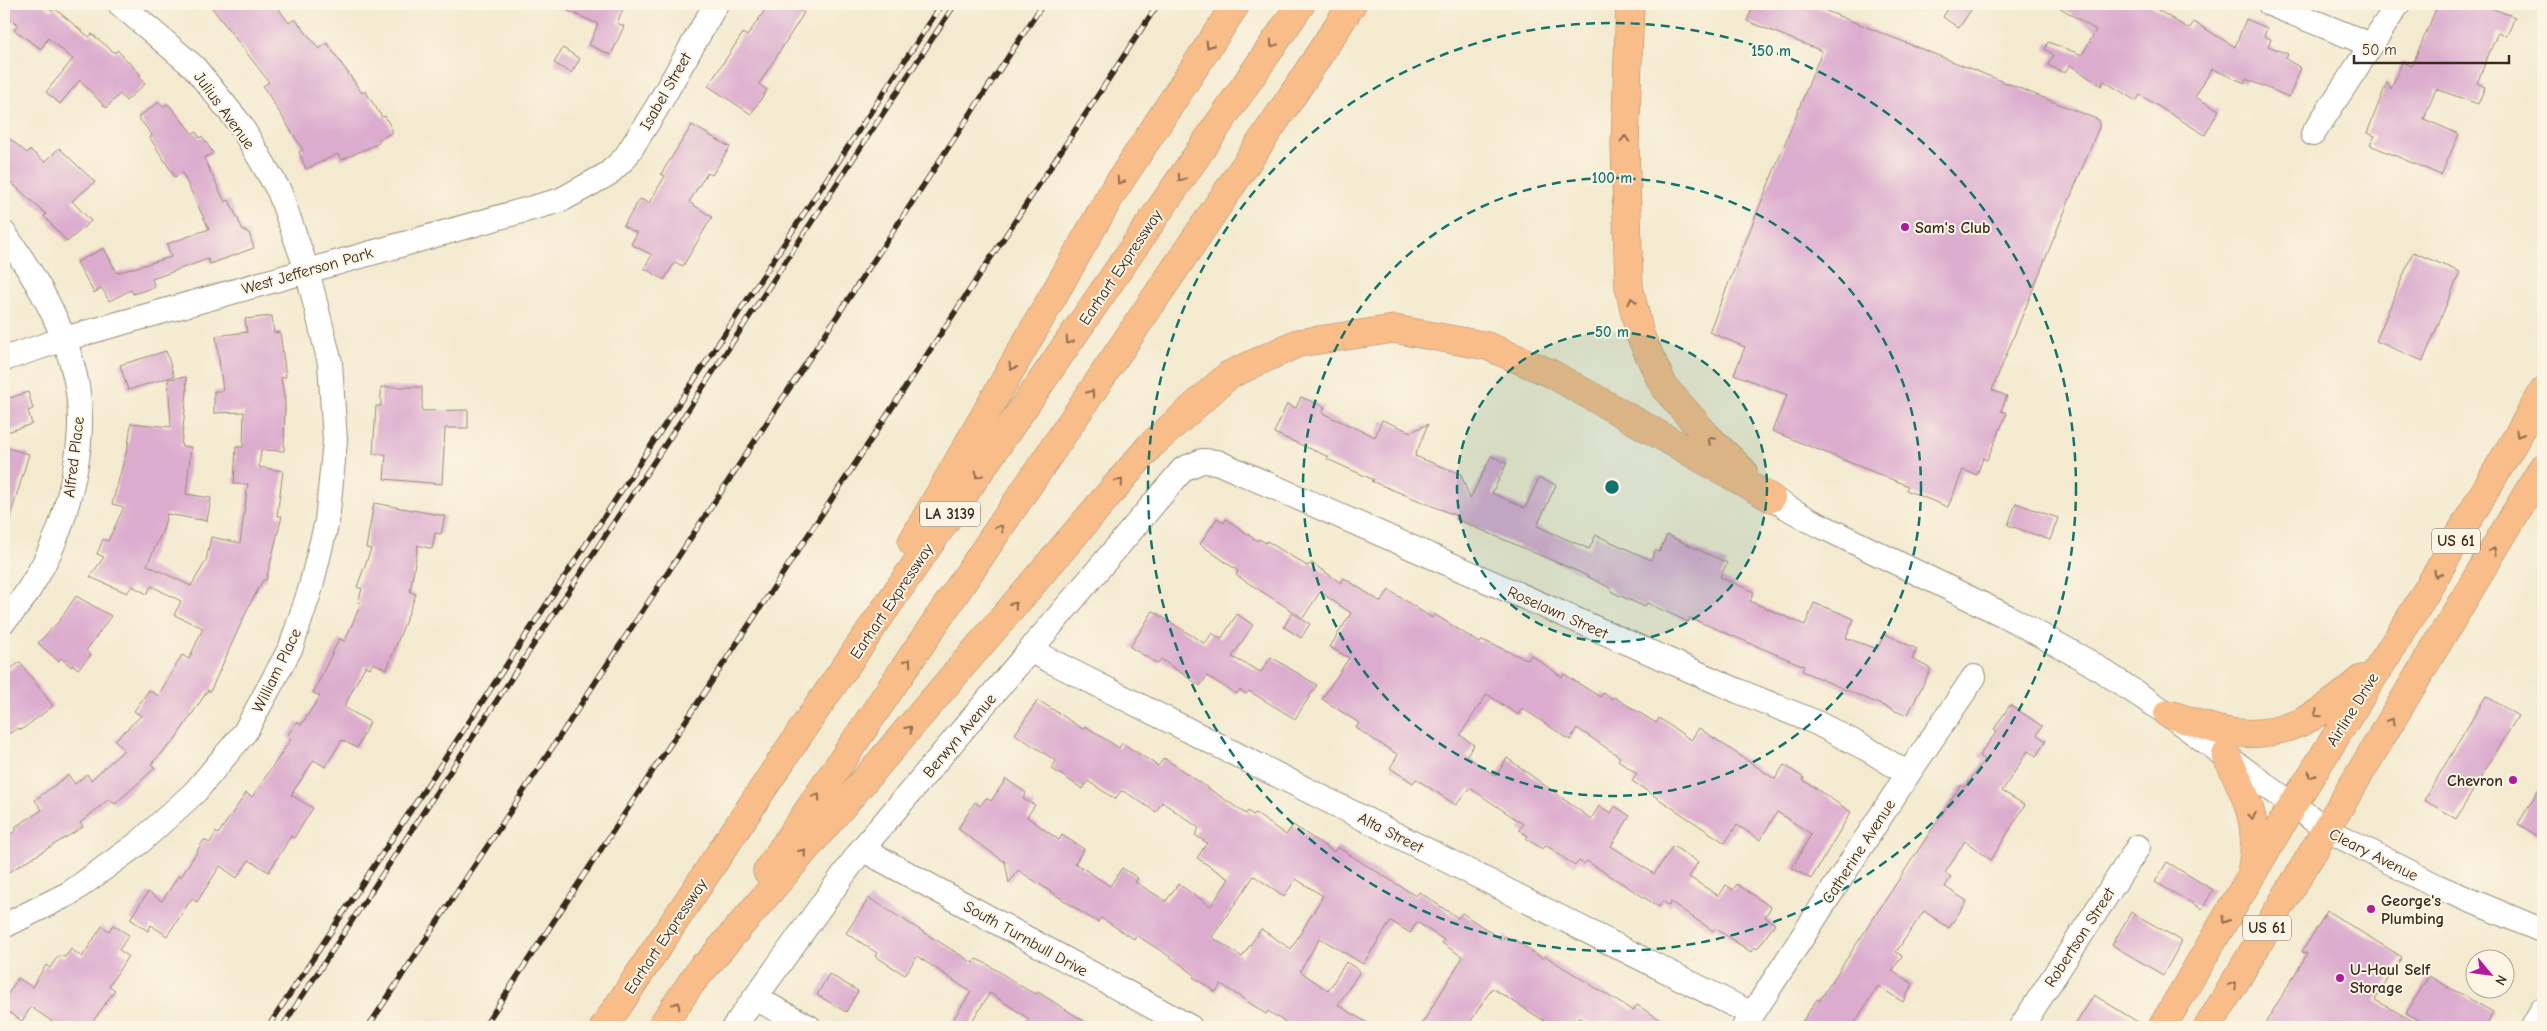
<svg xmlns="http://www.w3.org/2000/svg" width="2547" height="1031" viewBox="0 0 2547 1031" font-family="'Comic Neue',sans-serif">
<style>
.building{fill:#dbacce;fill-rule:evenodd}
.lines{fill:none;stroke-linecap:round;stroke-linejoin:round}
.minor-casing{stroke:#978a76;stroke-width:26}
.highway-casing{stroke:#978a76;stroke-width:29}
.minor{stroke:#fff;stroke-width:24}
.highway{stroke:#f8bd89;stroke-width:28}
.rail-casing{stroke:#3b2a1e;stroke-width:5.5}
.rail{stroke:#fcf5e5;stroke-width:4;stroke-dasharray:11;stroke-linecap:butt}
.oneway{stroke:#906c4e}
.ring{fill:none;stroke:#0f766e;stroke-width:2.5;stroke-dasharray:9 6}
.poi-dot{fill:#b5179e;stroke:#fcf5e5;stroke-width:2}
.labels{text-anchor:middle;stroke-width:4;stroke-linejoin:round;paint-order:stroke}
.shield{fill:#fcf5e5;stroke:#75675a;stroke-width:1}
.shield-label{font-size:15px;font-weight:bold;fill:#3b2a1e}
.street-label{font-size:16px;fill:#3b2a1e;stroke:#fcf5e5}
.poi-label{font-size:16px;font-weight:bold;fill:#3b2a1e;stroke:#fcf5e5;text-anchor:start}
.centre{fill:#0f766e;stroke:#fcf5e5;stroke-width:2.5}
.ring-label{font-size:15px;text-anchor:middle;font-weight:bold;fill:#0f766e;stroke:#fcf5e5;stroke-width:4;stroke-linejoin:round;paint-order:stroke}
</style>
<rect width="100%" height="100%" fill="#fcf5e5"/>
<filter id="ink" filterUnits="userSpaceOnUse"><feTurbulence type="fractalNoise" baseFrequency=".02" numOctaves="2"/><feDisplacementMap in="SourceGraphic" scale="10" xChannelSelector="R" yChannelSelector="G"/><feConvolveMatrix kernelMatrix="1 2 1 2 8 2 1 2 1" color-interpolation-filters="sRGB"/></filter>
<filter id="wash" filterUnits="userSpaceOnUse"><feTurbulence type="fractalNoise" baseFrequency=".0096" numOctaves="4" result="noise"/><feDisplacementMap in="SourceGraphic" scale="20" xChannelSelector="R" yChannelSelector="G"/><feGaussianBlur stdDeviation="1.12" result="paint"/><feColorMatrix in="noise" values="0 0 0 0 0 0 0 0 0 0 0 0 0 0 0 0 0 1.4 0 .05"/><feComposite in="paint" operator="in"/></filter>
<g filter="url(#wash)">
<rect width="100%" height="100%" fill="#f3eacf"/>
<g id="blocks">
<g class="building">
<polygon points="4,4 41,4 52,11 54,8 89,37 92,34 115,53 117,50 141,75 139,76 145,84 126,101 120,94 106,108 80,80 60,104 46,92 73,59 48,38 41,49 14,30 18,24 4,16"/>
<polygon points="209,4 275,4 289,23 295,19 319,49 327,43 362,93 365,91 382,117 385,116 393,132 378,140 379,143 341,160 338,154 306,169 299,152 303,150 263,86 269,82"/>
<polygon points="552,4 625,4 617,23 624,26 611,55 589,45 598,24"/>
<polygon points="769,4 790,4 804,13 759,84 767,90 751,114 708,86 743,33 747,36"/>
<polygon points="1754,4 1809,4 2099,120 2099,127 1992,390 2007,396 2001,411 2007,413 1987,460 1983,458 1977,475 1963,470 1948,507 1906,490 1908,486 1772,431 1787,395 1734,374 1745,347 1709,332 1822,51 1747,21"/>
<polygon points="1951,4 1962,4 1971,10 1959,28 1943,17"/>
<polygon points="2054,4 2148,4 2189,29 2194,22 2235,47 2246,19 2267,28 2264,36 2271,39 2268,46 2288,54 2286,59 2301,68 2289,97 2246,79 2245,83 2212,69 2195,97 2219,110 2205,135 2140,95 2136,101 2104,81 2101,86 2070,65 2064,73 2048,65 2054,55 2045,49 2048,42 2082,55 2096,30"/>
<polygon points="2438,4 2493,4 2491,8 2515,17 2507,36 2498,32 2477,83 2485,87 2478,104 2436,89 2424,119 2459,134 2441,175 2370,145 2375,136 2367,133 2387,82 2391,89 2402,62 2412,66"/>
<polygon points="563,48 580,59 571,73 554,63"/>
<polygon points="159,102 163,107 168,104 193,134 196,132 200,138 202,136 213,153 204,158 225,202 229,200 243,230 249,233 254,248 210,264 208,259 152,279 155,287 133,294 131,290 109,301 102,288 94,293 77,262 104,248 117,273 171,257 167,244 209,229 182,172 175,177 150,138 152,135 138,117"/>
<polygon points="692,125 730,147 712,175 707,173 689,202 712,217 683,266 675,262 664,280 644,268 652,255 631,244 637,233 623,226 640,199 649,203 665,176 661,174"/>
<polygon points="4,134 27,153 30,150 45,162 59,148 95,182 72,201 91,221 67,242 44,216 46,214 4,176"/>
<polygon points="2413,252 2460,272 2423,361 2376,341"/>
<polygon points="272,316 274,333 280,332 286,377 281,378 285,402 284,451 261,450 259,467 283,471 277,516 282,516 266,580 263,580 248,608 210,692 208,690 174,741 151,764 155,768 115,804 109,799 80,823 83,827 4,875 4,838 17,830 15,827 42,810 35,800 68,775 75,784 87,774 91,780 124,750 115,740 141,716 134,711 149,690 158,696 182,655 189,659 203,628 174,615 181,601 151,586 147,594 132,586 127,593 90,577 104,557 97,554 103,539 108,541 124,507 112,504 128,446 131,423 171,427 168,379 186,377 187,392 181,446 191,447 186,494 211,498 207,521 167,514 163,530 147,565 191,586 206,561 211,537 240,543 248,484 234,484 236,447 243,447 244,412 214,413 214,391 223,391 216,336 247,332 245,319"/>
<polygon points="166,351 174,376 128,390 120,365"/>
<polygon points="381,387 422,387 422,411 468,410 468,428 445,428 442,484 384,479 386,454 373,454 376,406 381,406"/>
<polygon points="28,392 33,409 28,411 32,424 4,433 4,400"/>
<polygon points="1301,397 1325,407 1322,413 1375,437 1382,420 1411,432 1428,424 1415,456 1461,474 1470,499 1491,456 1507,463 1492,493 1525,508 1539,478 1556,485 1537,526 1589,549 1596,535 1651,560 1655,550 1659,552 1667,535 1727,563 1720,577 1754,592 1750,601 1805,625 1814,603 1838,612 1854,619 1846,638 1877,649 1885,634 1917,649 1912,659 1931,669 1907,716 1802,671 1804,666 1690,618 1688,622 1647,603 1645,607 1612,592 1610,588 1579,572 1456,519 1457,516 1371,481 1374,480 1327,459 1329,457 1274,433 1287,404 1296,408"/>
<polygon points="4,447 29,454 8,524 4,523"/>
<polygon points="374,503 445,516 441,534 435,533 432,549 418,545 410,592 416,594 387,669 373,663 370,668 365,666 344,707 370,722 357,748 342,740 325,767 314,760 291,795 313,808 294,838 291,836 269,872 249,860 237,878 220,866 197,902 192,898 167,936 151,925 148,931 130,919 148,892 162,901 179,875 181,877 204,840 210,843 216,832 218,834 246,793 252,797 291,739 287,736 297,722 301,725 320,696 313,693 339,639 345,641 361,603 358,602 362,589 357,587 371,549 366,548"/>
<polygon points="2016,503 2058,518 2050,540 2008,525"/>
<polygon points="1217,518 1224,523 1226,519 1258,541 1259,539 1266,543 1267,541 1307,566 1312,563 1341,583 1344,578 1381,602 1389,590 1432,618 1434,614 1480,643 1482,640 1528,660 1531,655 1562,677 1564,674 1600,697 1603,693 1612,699 1614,697 1656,723 1659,718 1691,740 1699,728 1775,779 1784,765 1804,778 1803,780 1851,812 1811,879 1792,868 1811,834 1777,812 1760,840 1737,825 1725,843 1632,781 1637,774 1618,760 1620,757 1577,728 1570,740 1522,708 1518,715 1487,694 1460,735 1474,745 1466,756 1496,776 1507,758 1591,819 1599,806 1611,813 1615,806 1630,816 1611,846 1654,874 1673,846 1698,862 1689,877 1719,896 1726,885 1733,890 1737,884 1771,907 1765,917 1775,924 1757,949 1754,947 1751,952 1715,928 1713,931 1671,902 1669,906 1663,901 1659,907 1587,861 1584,864 1579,861 1575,866 1546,845 1543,849 1526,839 1528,836 1519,830 1523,824 1470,788 1456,805 1416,779 1413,783 1390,768 1398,755 1356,728 1359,723 1322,699 1349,658 1330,647 1351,613 1320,592 1303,618 1236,575 1238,571 1200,544"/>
<polygon points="76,596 111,616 86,651 91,655 78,669 73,665 71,667 61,658 58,661 38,643 60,620"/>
<polygon points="1153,611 1205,644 1212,633 1221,639 1237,614 1253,625 1232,657 1261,672 1271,657 1317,685 1295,719 1249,691 1246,694 1240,690 1236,694 1207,676 1200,686 1161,659 1158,664 1130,647"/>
<polygon points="1292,613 1310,624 1301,638 1284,627"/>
<polygon points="20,662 53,706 21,730 19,728 4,736 4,674"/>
<polygon points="2486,696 2518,716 2456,819 2424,800"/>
<path d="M1038 700 1083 729 1085 726 1119 748 1122 743 1158 766 1164 758 1246 814 1248 811 1253 815 1255 813 1286 835 1293 825 1334 852 1337 847 1416 896 1419 892 1458 918 1462 913 1502 940 1505 936 1511 941 1513 939 1543 959 1545 956 1633 1011 1637 1005 1672 1027H1596L1579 1017 1572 1027H1554L1492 988 1467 1027H1420L1463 957 1442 943 1444 940 1417 922 1410 933 1391 921 1363 964 1320 938 1300 971 1328 991 1346 962 1360 971 1338 1005 1374 1027H1292L1268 1011 1266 1014 1221 984 1216 992 1193 977 1195 975 1169 956 1136 935 1134 939 1101 918 1098 922 1089 917 1018 870 1009 883 1005 862 958 829 975 802 980 806 986 798 991 801 1006 779 1026 793 1023 799 1035 805 1027 817 1059 840 1062 835 1084 849 1075 863 1110 886 1122 868 1138 878 1135 882 1166 901 1178 884 1211 906 1229 879 1197 858 1207 843 1195 835 1199 828 1162 802 1156 812 1125 792 1121 791 1115 799 1088 781 1083 789 1052 769 1056 761 1015 734ZM1254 876 1284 896 1296 879 1323 896 1291 949 1261 929 1242 957 1212 937Z"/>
<polygon points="2010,705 2042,726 2037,735 2046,741 2036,756 2028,751 2002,791 2025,805 1991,860 1965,841 1945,873 1951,877 1945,887 1967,901 1949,928 1924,911 1896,952 1902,956 1892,971 1913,984 1903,1002 1878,986 1852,1027 1799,1027 1817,999 1819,1001 1961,785 1965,787 1984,760 1979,756 1997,731 1994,729"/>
<polygon points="2543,782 2543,839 2518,824"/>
<polygon points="2167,862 2213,890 2202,909 2155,882"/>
<polygon points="869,898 973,963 976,959 987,964 1027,990 1036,994 1038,992 1093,1027 1024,1027 1029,1019 990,993 968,1027 948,1027 971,992 917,956 905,975 875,956 877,953 846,933"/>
<polygon points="2327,911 2402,957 2375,1000 2424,1027 2263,1027 2307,954 2302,952"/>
<polygon points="2131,912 2182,941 2163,975 2112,945"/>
<polygon points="113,925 129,935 119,950 128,956 109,986 115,990 89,1027 60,1027 31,1007 22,1021 4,1009 4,1000 18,978 32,987 46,965 50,968 58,956 65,957 71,949 82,957 102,926 109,931"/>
<polygon points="829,974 858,991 846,1012 817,995"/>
<polygon points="2429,976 2493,1012 2486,1027 2430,1027 2406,1013"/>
<polygon points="2094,995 2146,1027 2074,1027"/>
</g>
</g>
</g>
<g filter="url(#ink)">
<use href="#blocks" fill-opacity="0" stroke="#978a76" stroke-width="1"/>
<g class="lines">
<defs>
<g id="minor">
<polyline points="2270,4 2371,45"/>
<polyline points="2313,134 2398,4"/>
<path d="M4 233C43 287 81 354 80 423 80 457 71 492 61 524 50 555 28 598 4 621"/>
<polyline points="4,359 64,339 561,200 608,174 625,158 656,109 716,4"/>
<polyline points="1771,498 1809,520 2008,617 2089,662 2168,714 2326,829 2436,886 2543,931"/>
<polyline points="1031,651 1752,1014"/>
<polyline points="862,849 1190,1027"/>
<polyline points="4,926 70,893 140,842 195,792 245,732 291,647 310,590 327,521 335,441 330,363 307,270 279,191 240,124 194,67 120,4"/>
<polyline points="755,998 809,1027"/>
<polyline points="734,1027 862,849 1183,469 1202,461 1217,462 1738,691 1815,722 1869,750 1908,774"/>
<polyline points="1744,1027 1908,774 1974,677"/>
<polyline points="2021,1027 2138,847"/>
<polyline points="2533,1027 2543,1009"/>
</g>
<g id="highway">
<polyline points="1630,4 1625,144 1629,287 1640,335 1664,387 1708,437 1743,471"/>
<polyline points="912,542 1112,193 1236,4"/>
<path d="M2168 714C2186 719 2205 727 2223 731 2283 742 2320 716 2362 679"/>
<path d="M2226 755C2245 792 2261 825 2252 867"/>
<polyline points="767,871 1296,90 1352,4"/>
<polyline points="692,982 1150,446 1229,375 1298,343 1394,329 1487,346 1550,373 1771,498"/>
<polyline points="604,1027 810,718 1301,4"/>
<polyline points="661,1027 702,967"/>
<polyline points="2162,1027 2292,806 2417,607 2543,392"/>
<polyline points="2208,1027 2543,467"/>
</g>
</defs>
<use href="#minor" class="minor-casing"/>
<use href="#highway" class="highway-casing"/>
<use href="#minor" class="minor"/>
<use href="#highway" class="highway"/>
<defs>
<g id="rail">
<polyline points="268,1027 942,4"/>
<polyline points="282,1027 955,4"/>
<polyline points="368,1027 1043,4"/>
<polyline points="484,1027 1158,4"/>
</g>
</defs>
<use href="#rail" class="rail-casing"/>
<use href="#rail" class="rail"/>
</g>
<defs><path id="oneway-chevron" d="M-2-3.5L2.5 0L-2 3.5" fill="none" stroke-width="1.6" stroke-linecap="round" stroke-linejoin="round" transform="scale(1.25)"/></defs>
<g class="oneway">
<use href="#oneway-chevron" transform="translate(1273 44) rotate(124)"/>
<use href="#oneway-chevron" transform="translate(1209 45) rotate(123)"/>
<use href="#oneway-chevron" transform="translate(1625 139) rotate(-89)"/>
<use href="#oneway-chevron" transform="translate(1181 178) rotate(124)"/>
<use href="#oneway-chevron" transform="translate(1120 181) rotate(123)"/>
<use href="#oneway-chevron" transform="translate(1632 301) rotate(-103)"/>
<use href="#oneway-chevron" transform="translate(1069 341) rotate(124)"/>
<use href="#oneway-chevron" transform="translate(1012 367) rotate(120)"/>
<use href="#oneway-chevron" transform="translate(1091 393) rotate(-56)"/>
<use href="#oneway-chevron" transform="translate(2519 434) rotate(120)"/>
<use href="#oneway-chevron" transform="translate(1711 440) rotate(-135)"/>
<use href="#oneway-chevron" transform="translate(978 475) rotate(124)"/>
<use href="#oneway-chevron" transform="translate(1120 482) rotate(-49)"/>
<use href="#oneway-chevron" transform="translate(1000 528) rotate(-56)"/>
<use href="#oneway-chevron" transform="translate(2493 551) rotate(-59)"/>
<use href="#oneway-chevron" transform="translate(2437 574) rotate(120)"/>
<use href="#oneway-chevron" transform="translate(1014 605) rotate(-49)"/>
<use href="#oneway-chevron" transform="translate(908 662) rotate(-56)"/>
<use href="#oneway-chevron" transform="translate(2317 714) rotate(145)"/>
<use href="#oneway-chevron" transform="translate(2391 721) rotate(-59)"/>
<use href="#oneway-chevron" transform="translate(909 729) rotate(-49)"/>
<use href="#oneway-chevron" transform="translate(2311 775) rotate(122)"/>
<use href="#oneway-chevron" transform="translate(817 797) rotate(-56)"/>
<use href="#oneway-chevron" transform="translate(2252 816) rotate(77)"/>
<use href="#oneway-chevron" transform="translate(803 852) rotate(-49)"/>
<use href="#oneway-chevron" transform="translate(2225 920) rotate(120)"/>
<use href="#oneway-chevron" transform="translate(2233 985) rotate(-59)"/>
<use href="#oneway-chevron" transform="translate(677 1005) rotate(-56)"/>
</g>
</g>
<circle cx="1612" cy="487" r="155" fill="#0f766e" fill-opacity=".12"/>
<g class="ring">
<circle cx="1612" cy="487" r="155"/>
<circle cx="1612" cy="487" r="309"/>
<circle cx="1612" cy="487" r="464"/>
</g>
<g class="poi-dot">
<circle cx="1905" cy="227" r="5"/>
<circle cx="2513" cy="780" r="5"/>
<circle cx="2371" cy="909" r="5"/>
<circle cx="2340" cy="978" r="5"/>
</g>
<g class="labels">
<g class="shield">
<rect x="920" y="501.5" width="60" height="25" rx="4"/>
<rect x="2432" y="528.5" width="48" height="25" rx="4"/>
<rect x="2243" y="915.5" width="48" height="25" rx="4"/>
</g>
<g class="shield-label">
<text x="950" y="519">LA 3139</text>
<text x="2456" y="546">US 61</text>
<text x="2267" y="933">US 61</text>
</g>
<g class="street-label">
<text transform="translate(665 91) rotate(-60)" y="6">Isabel Street</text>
<text transform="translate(225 110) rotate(54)" y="6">Julius Avenue</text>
<text transform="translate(1120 267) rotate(-56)" y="6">Earhart Expressway</text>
<text transform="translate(307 270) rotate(-16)" y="6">West Jefferson Park</text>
<text transform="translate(73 457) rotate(-83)" y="6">Alfred Place</text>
<text transform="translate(891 601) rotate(-56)" y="6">Earhart Expressway</text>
<text transform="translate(1558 612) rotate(24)" y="6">Roselawn Street</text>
<text transform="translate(276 670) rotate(-64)" y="6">William Place</text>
<text transform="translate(2352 709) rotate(-58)" y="6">Airline Drive</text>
<text transform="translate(959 735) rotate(-50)" y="6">Berwyn Avenue</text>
<text transform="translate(1391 832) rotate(27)" y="6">Alta Street</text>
<text transform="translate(1858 851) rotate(-57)" y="6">Catherine Avenue</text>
<text transform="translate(2374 854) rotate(27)" y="6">Cleary Avenue</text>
<text transform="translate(665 936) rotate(-56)" y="6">Earhart Expressway</text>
<text transform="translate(2079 937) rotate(-57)" y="6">Robertson Street</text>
<text transform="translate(1026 938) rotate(29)" y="6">South Turnbull Drive</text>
</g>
<g class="poi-label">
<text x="1915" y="233">Sam's Club</text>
<text x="2503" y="786" text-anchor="end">Chevron</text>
<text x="2381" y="906">George's<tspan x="2381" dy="18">Plumbing</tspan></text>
<text x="2350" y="975">U-Haul Self<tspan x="2350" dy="18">Storage</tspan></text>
</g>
</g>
<circle cx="1612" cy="487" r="8" class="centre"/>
<g class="ring-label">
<text x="1771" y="56">150 m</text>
<text x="1612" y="183">100 m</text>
<text x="1612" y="337">50 m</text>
</g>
<rect width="2547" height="1031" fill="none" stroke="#fcf5e5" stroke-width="20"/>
<g transform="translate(2490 974) rotate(119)"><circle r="24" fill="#fcf5e5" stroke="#afa495"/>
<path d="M0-4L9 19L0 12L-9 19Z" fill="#b5179e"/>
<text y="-8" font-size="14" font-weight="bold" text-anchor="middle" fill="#3b2a1e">N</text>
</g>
<path d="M2354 55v8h155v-8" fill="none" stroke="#3b2a1e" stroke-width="2.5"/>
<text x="2362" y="55" font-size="15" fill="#3b2a1e" stroke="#fcf5e5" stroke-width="4" paint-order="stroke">50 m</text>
</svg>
